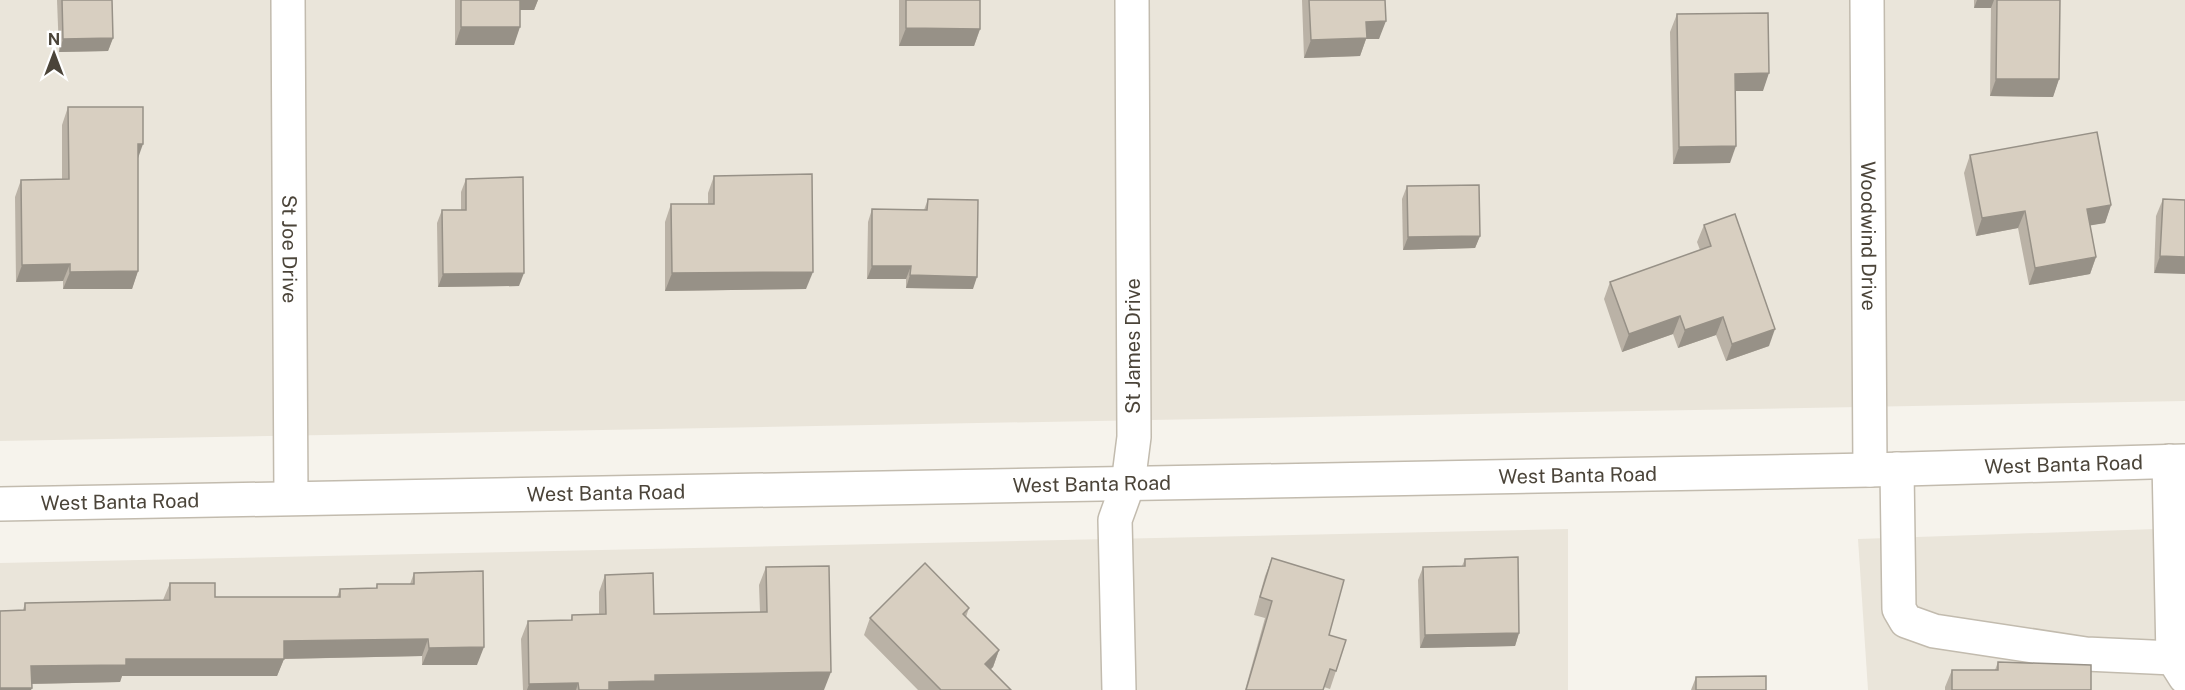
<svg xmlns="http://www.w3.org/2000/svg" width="2185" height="690" viewBox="0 0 2185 690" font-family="'Public Sans',sans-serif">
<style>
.residential{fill:#eae5da}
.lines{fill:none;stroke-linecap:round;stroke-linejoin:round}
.minor-casing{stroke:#c2bbae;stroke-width:36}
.minor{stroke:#fff;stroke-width:33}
.wall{fill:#bab2a6}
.shaded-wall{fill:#979187}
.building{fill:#d8cfc1;stroke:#979187;stroke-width:1.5}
.labels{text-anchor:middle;stroke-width:4.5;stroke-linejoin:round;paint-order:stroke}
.street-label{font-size:20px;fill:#4b4439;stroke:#fff}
</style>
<rect width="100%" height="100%" fill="#f6f3ec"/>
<g class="residential">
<polygon points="0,0 2185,0 2185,401 0,441"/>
<polygon points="2185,528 2185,690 1868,690 1858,539"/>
<polygon points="1568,529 1568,690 0,690 0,563"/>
</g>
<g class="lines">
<defs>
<g id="minor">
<path id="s1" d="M288 0 291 497"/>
<path id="s2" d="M1867 0 1870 470"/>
<polyline points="2169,461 2173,658 2185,677"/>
<polyline points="1897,469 1899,609 1906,621 1934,631 2086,654 2173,658"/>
<path id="s3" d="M0 504 1870 470 2185 461"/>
<polyline points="1119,690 1115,520 1128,484 1134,437 1132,0"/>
</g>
</defs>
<use href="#minor" class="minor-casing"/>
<use href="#minor" class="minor"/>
</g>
<g class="wall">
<polygon points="57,0 112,0 113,38 108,51 59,52"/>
<polygon points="455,0 538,0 534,10 520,10 514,45 455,45"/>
<polygon points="899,0 980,0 980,29 974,46 899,46"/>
<polygon points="1302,0 1385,0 1379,39 1366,39 1360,56 1304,58"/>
<polygon points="1974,0 2060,0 2059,79 2053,97 1990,96 1991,8 1974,8"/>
<polygon points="1677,14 1763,91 1735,91 1730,163 1673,164 1670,32"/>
<polygon points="68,107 138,159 138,271 132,289 63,289 63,281 16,282 15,197 21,180 62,179 62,125"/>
<polygon points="1970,155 2111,205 2105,223 2090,225 2096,257 2090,274 2029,285 2018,228 1976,236 1964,173"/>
<polygon points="714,176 806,289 665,291 665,222 671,204 708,204 708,193"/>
<polygon points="466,179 519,286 438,287 437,223 442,210 461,210 461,192"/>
<polygon points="1407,186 1480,236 1475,248 1403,250 1402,199"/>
<polygon points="928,199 973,289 906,288 906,279 867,279 868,222 872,209 924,210"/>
<polygon points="2163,199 2185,200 2154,273 2156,216"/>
<polygon points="1704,225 1769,346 1726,361 1716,335 1678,348 1673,334 1622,352 1604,299 1610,282 1700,250 1697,242"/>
<polygon points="1272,558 1329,635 1336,671 1330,689 1324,687 1323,690 1245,690 1265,618 1254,615 1265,576"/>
<polygon points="1465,559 1519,633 1515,646 1420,648 1418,580 1423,567 1462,566"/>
<polygon points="766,567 824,690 523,690 521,639 528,621 571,620 572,615 599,614 599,592 605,575 654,614 760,612 759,585"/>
<polygon points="414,573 477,665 422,665 422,656 284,659 277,676 122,676 120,682 32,684 31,690 0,690 25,603 163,600 170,583 215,597 337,597 340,589 376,588 377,584 410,584"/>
<polygon points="969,608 966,617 999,650 993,667 991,669 1011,690 918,690 864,635 870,618"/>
<polygon points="1998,662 2091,690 1945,690 1945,687 1952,670 1995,670"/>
<polygon points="1696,677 1766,690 1691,690"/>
</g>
<g class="shaded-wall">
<polygon points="517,0 538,0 534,10 513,10"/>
<polygon points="1977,0 1994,0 1991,8 1974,8"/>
<polygon points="1386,21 1379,39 1366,39 1360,56 1304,58 1311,40 1366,22"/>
<polygon points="461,27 520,27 514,45 455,45"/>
<polygon points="906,28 980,29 974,46 899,46"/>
<polygon points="113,38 108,51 59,52 63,39"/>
<polygon points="1769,73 1763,91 1728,91 1735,74"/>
<polygon points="1996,79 2059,79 2053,97 1990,96"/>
<polygon points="138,144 143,144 137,161"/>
<polygon points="1736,146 1730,163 1673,164 1679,147"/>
<polygon points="2111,205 2105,223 2081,227 2087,209"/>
<polygon points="2025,211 2018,228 1976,236 1982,218"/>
<polygon points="1480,236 1475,248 1403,250 1408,237"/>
<polygon points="2160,256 2185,257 2185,274 2154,273"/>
<polygon points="2096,257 2090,274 2029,285 2035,268"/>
<polygon points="70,264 63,281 16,282 22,265"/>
<polygon points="872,266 911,266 906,279 867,279"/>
<polygon points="138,271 132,289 63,289 70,272"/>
<polygon points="813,272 806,289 665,291 672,273"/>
<polygon points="524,273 519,286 438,287 443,274"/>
<polygon points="910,275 977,277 973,289 906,288"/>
<polygon points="1680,316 1673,334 1622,352 1629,334"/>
<polygon points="1723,317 1716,335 1678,348 1685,330"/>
<polygon points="1775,329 1769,346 1726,361 1732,344"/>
<polygon points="1519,633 1515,646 1420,648 1425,635"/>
<polygon points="428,639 422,656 277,659 284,641"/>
<polygon points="484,647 477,665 422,665 429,648"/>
<polygon points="999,650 993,667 979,681 985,664"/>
<polygon points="126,659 284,659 277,676 122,676 120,682 25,684 31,666"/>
<polygon points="831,672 824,690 606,690 609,682 655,675"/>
<polygon points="578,683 576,690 527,690 529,684"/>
<polygon points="0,688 32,688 31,690 0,690"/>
</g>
<g class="building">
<polygon points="62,0 112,0 113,38 63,39"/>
<rect x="461" y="0" width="59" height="27"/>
<polygon points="906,0 980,0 980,29 906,28"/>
<polygon points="1309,0 1385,0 1386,21 1366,22 1367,38 1311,40"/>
<polygon points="1997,0 2060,0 2059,79 1996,79"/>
<polygon points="1768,13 1769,73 1735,74 1736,146 1679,147 1677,14"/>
<polygon points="68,107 143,107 143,144 138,144 138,271 70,272 70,264 22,265 21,180 69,179"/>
<polygon points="2097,132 2111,205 2087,209 2096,257 2035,268 2025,211 1982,218 1970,155"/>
<polygon points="812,174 813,272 672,273 671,204 714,204 714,176"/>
<polygon points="523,177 524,273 443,274 442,210 466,210 466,179"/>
<polygon points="1479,185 1480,236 1408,237 1407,186"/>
<polygon points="928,199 978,200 977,277 910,275 911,266 872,266 872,209 927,210"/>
<polygon points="2163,199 2185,200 2185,257 2160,256"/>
<polygon points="1735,214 1775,329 1732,344 1723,317 1685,330 1680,316 1629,334 1610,282 1711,246 1704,225"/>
<polygon points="1518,557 1519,633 1425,635 1423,567 1465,566 1465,559"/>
<polygon points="1272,558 1344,580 1329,635 1346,640 1336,671 1330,669 1323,690 1246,690 1272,601 1260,597"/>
<polygon points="925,563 969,608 963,614 999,650 985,664 1011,690 941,690 870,618"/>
<polygon points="829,566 831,672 655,675 655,681 609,682 609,690 579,690 578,683 529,684 528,621 572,620 572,615 606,614 605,575 653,573 654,614 767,612 766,567"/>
<polygon points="483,571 484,647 429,648 428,639 284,641 284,659 126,659 126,665 31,666 32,688 0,688 0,611 25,610 25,603 170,600 170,583 215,583 215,597 340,597 340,589 377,588 377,584 414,584 414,573"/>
<polygon points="1998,662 2091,665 2091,690 1952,690 1952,670 1998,670"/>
<polygon points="1766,676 1766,690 1696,690 1696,677"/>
</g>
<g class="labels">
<g class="street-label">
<text dy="7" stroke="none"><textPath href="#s2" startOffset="236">Woodwind Drive</textPath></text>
<text dy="7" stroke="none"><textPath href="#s1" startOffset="249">St Joe Drive</textPath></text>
<text transform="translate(1133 346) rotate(-90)" y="7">St James Drive</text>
<text dy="7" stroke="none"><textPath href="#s3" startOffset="2064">West Banta Road</textPath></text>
<text dy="7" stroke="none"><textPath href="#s3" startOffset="1578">West Banta Road</textPath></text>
<text dy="7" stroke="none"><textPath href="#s3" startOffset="1092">West Banta Road</textPath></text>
<text dy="7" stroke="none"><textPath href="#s3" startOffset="606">West Banta Road</textPath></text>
<text dy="7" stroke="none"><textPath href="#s3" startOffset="120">West Banta Road</textPath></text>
</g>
</g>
<g transform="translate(54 54)" stroke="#ffffff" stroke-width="4.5" paint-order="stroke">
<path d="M0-4.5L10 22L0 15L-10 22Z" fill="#4b4439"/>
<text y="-9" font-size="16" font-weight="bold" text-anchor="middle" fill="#4b4439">N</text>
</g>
</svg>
